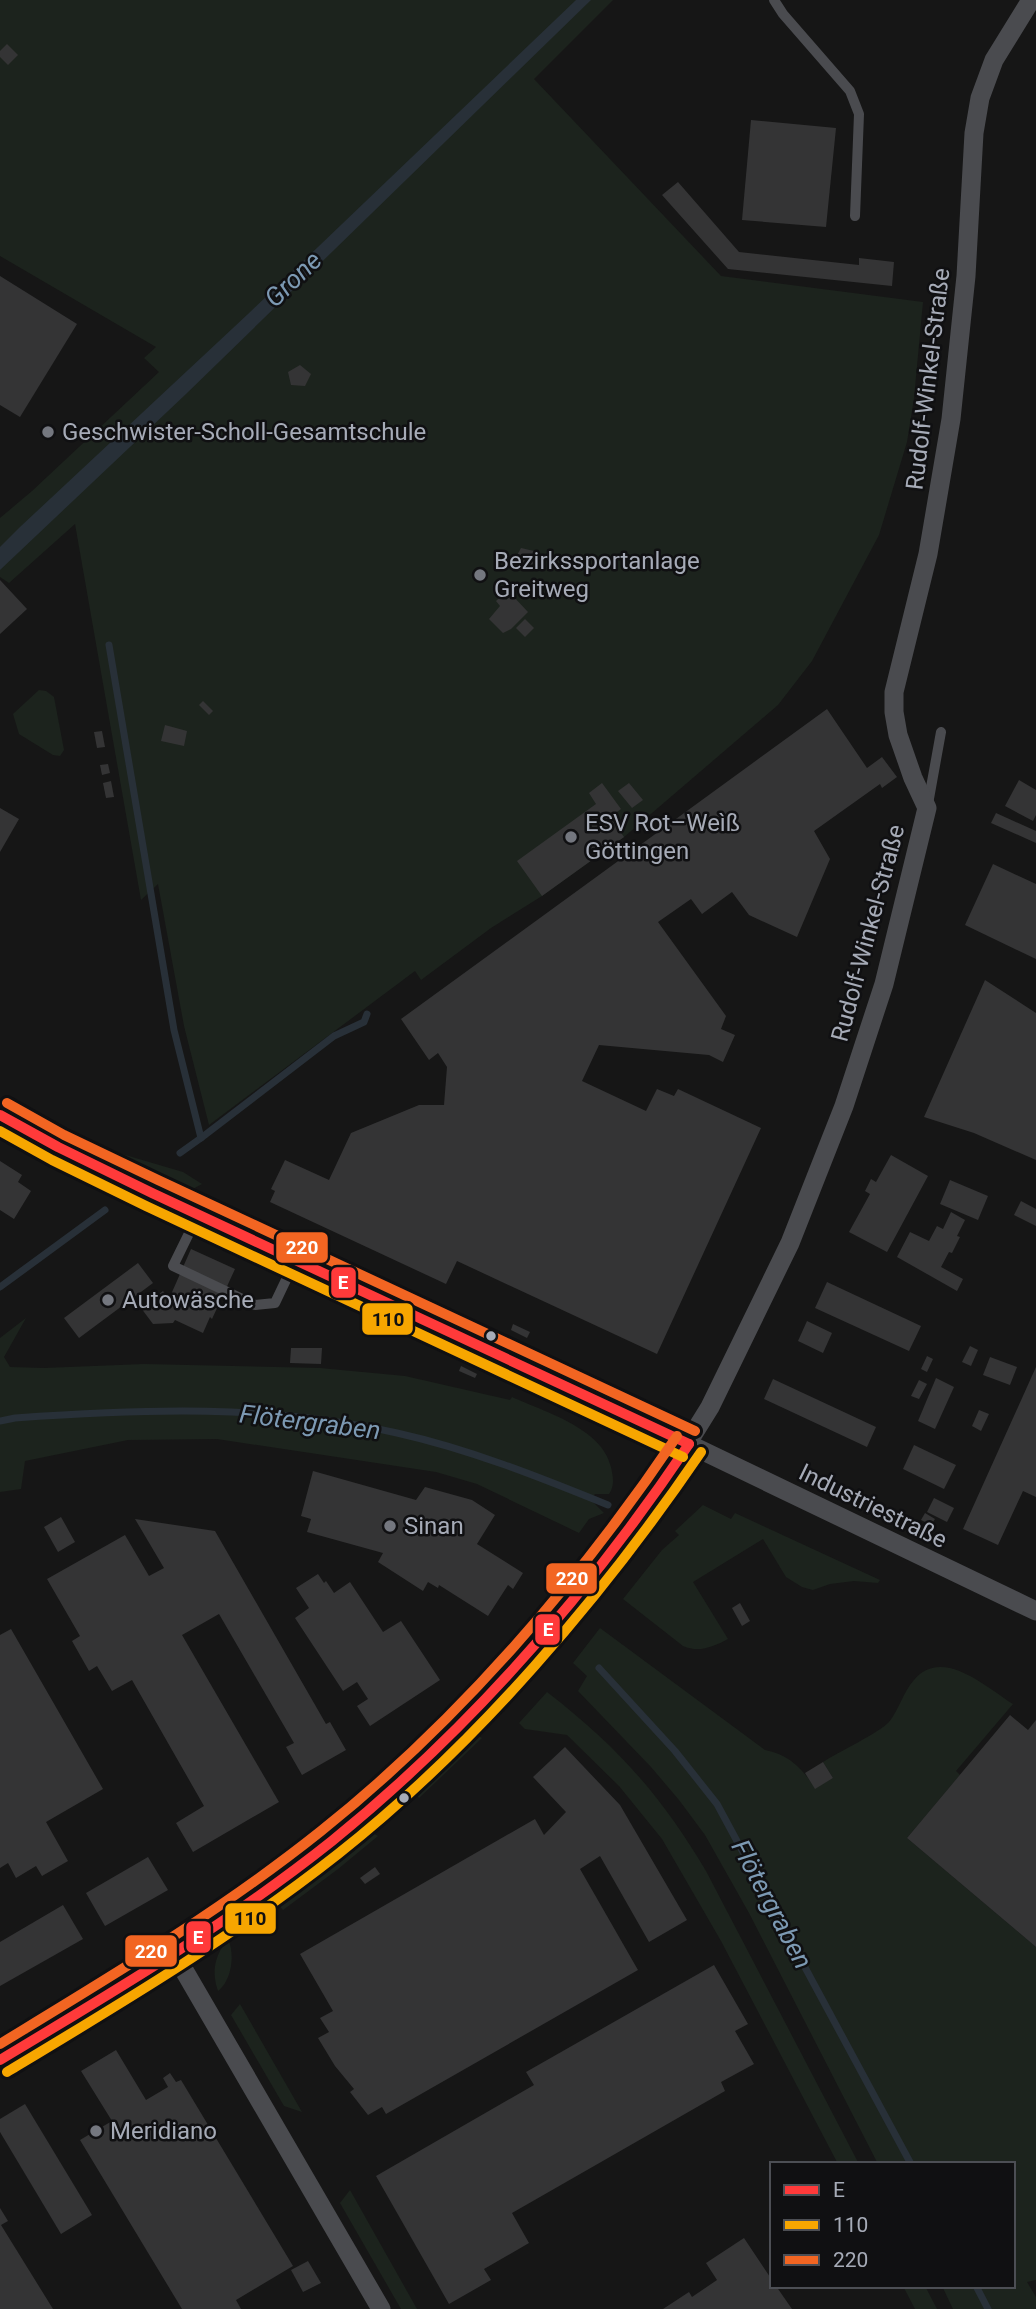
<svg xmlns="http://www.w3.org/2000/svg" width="1036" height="2309" viewBox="0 0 1036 2309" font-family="Roboto,sans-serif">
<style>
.green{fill:#1c231d}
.water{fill:#283038}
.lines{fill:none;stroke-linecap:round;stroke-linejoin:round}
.stream{stroke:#283038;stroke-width:7}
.building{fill:#343435}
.lane{stroke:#4a4b4f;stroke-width:10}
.street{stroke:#4a4b4f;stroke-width:19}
.bus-1-casing{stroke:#101012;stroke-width:16}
.bus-2-casing{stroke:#101012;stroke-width:16}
.bus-3-casing{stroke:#101012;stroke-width:16}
.bus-1{stroke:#ff3a3a;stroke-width:10}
.bus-2{stroke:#f7a600;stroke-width:10}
.bus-3{stroke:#f26522;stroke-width:10}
.poi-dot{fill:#74777f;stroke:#101012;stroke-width:2.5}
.bus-dot{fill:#a6abb7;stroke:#101012;stroke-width:2.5}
.labels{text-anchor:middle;stroke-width:5;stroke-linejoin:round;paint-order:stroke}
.street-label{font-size:24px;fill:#a6abb7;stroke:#101012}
.poi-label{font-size:24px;fill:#a6abb7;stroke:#101012;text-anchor:start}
.water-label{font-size:26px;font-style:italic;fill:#7c99b3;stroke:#101012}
.line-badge{stroke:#101012;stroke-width:2.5}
.badge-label{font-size:19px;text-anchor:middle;font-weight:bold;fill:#fff}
.pale-badge-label{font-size:19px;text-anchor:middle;font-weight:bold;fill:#111}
</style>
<rect width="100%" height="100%" fill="#161616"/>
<g class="green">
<polygon points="0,0 613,0 534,79 721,276 923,302 914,398 907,442 879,535 812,661 778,705 624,837 542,896 491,928 421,980 415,971 209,1125 184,1026 158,884 141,900 75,524 9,583 0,577 0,518 32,491 159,372 144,358 156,347 0,256"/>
<polygon points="39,690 46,691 54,697 64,750 60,756 53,755 19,734 13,714"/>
<polygon points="88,1144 183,1172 202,1184 189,1191 178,1189"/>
<path d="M26 1318 4 1357 10 1367 44 1368 144 1364 320 1368 405 1376 510 1400 512 1397C545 1412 602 1428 611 1467 613 1477 615 1485 609 1494H595L590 1499 604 1513 589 1519 579 1533 477 1484 436 1472 217 1439 128 1440 25 1461 21 1489 0 1492V1338Z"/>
<path d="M703 1505 731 1519 735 1513 880 1580 878 1583 854 1581 830 1584 813 1590 802 1587 786 1577 763 1539 693 1582 728 1639C713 1647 699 1653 683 1646L623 1599 662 1550 679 1535 675 1531Z"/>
<path d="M600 1628 765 1750C788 1754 803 1769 815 1788L833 1778 823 1762C837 1753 880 1732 889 1722 899 1710 903 1692 914 1680 942 1646 986 1687 1013 1704L956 1771 960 1775 907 1838 1036 1947V2280L1027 2282 1036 2297V2309H953L942 2286H1013V2164H878L749 1913 705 1835 679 1800 651 1767 578 1691 587 1676 573 1663Z"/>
<path d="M547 1692C617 1746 661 1795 706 1871L859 2164H838L721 1941 662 1839 619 1786 567 1735 525 1729 519 1723Z"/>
<polygon points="473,1733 482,1738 419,1798 413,1790"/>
<polygon points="367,1830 378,1836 338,1869 283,1910 279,1905 282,1899"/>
<path d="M228 1939C235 1954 232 1980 218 1991 211 1971 215 1955 228 1939Z"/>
<polygon points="240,2004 302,2112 284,2106 231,2015"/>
<polygon points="350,2190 417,2309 401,2309 340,2203"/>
<polygon points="903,2286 925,2286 937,2309 915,2309"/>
</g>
<polygon class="water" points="576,0 591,0 186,394 0,570 0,547 20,527 248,314"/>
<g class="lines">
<g class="stream">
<polyline points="109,645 174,1030 201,1138 180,1153"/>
<polyline points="201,1138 334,1036 364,1022 367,1014"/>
<polyline points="0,1287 105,1210"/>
<path d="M0 1421 15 1418C142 1409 271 1404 397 1433 469 1449 539 1477 608 1505"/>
<polyline points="599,1668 675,1751 717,1804 911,2164"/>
<polyline points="976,2286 988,2309"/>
</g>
</g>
<g class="building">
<polygon points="7,44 18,55 8,65 0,57 0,51"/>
<polygon points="751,120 836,128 826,227 742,220"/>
<polygon points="678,182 739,252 859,265 859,258 894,262 892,286 728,269 662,195"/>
<polygon points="0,276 77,324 20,417 0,405"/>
<polygon points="300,365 311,374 305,386 291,385 288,372"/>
<polygon points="521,548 534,551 535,563 524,568 515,559"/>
<polygon points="0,580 27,609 0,634"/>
<polygon points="502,595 506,600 512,595 528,612 511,629 503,633 489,619 500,606 496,601"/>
<polygon points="525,619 534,628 525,637 516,628"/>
<polygon points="203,701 213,711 209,715 199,705"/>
<polygon points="827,709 867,768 882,757 897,777 882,788 880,784 814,831 830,859 797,937 749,915 732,892 702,914 691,899 658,922 726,1016 721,1029 735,1035 723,1062 709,1055 599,1045 582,1081 646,1111 657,1089 674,1096 678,1089 761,1128 657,1354 457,1261 446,1284 270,1202 275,1191 271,1189 285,1160 329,1180 351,1133 419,1105 444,1105 447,1067 438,1053 429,1060 401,1019"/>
<polygon points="165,725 187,731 184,746 161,741"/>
<polygon points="102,731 105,747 97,748 94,732"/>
<polygon points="108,764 110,773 102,775 100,765"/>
<polygon points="1019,780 1036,790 1036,815 1033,821 1005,806"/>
<polygon points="111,781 114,797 106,798 103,783"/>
<polygon points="602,783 621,809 610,817 624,837 542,896 517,861 596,804 589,793"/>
<polygon points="629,783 643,800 632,808 618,791"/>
<polygon points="0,808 19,819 0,852"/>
<polygon points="996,813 1036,831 1036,843 991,823"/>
<polygon points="993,864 1036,884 1036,959 965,925"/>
<polygon points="985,980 1036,1013 1036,1160 974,1133 924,1117"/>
<polygon points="891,1155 928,1176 887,1252 849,1232 870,1194 865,1191 871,1179 876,1182"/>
<polygon points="0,1161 22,1175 18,1182 31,1191 14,1219 0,1210"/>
<polygon points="950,1180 988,1196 978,1220 940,1204"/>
<polygon points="1021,1201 1036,1209 1036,1226 1014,1215"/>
<polygon points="951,1212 965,1220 957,1236 960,1237 952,1253 949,1252 941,1267 963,1279 957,1291 897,1257 910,1232 929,1241 937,1226 943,1229"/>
<polygon points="191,1249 235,1269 212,1319 210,1317 203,1333 175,1320 173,1323 153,1324 141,1308 163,1291 169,1299"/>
<polygon points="138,1263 153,1283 79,1338 64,1318"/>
<polygon points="827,1282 921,1326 909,1351 815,1308"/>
<polygon points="807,1321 832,1333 823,1353 798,1341"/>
<polygon points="513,1324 530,1332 527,1338 511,1330"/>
<polygon points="970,1346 978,1350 971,1366 962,1362"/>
<polygon points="291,1348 322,1348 321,1364 290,1363"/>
<polygon points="927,1356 933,1359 927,1372 921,1369"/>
<polygon points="990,1357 1017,1367 1010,1385 983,1375"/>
<polygon points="461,1366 477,1374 475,1378 459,1371"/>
<polygon points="1036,1367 1036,1497 1023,1491 998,1545 963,1529"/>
<polygon points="936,1378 954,1387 935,1429 918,1421"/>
<polygon points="773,1379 876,1427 867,1447 764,1399"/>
<polygon points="919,1380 927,1384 919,1399 911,1396"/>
<polygon points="979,1410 989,1414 981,1431 972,1426"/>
<polygon points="914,1445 956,1465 944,1489 903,1469"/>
<polygon points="313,1471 416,1500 425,1487 472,1500 495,1515 477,1544 523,1573 513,1589 508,1585 488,1616 439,1585 438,1588 428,1582 423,1591 378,1562 383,1553 307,1532 311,1519 301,1516"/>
<polygon points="934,1498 954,1508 947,1522 927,1512"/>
<polygon points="925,1513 935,1519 931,1525 921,1520"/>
<polygon points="61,1517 75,1542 58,1552 44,1527"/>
<polygon points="135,1519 215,1531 326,1724 330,1722 346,1750 302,1775 286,1747 294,1743 219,1614 182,1635 279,1802 193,1852 176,1823 204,1806 132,1680 112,1691 97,1666 89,1671 72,1641 80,1636 47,1579 125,1535 149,1576 164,1568"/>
<polygon points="318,1574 324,1583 326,1581 334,1593 350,1582 383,1632 401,1621 440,1680 370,1726 357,1706 368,1699 357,1682 343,1691 295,1618 309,1608 296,1588"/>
<polygon points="740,1603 750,1621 742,1626 732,1608"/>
<polygon points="11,1629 103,1789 46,1822 68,1861 42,1876 36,1866 16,1878 8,1863 0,1868 0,1635"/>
<polygon points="1010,1715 1028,1730 1036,1720 1036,1947 907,1838"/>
<polygon points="565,1747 620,1805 687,1920 649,1942 600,1856 580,1869 638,1970 386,2114 382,2107 368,2115 350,2092 354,2089 335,2066 318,2038 329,2032 320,2018 333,2011 300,1954 535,1819 544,1835 566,1812 533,1777"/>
<polygon points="823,1762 833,1778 815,1789 805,1773"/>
<polygon points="148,1857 168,1890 105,1926 86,1893"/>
<polygon points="375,1867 380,1874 365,1884 360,1878"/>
<polygon points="63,1905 83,1939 0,1986 0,1942"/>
<polygon points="714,1965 748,2024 735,2031 754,2064 721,2082 725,2091 512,2213 529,2243 484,2269 491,2280 449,2304 376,2176 534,2085 526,2072"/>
<polygon points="116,2050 146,2100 168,2087 163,2078 170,2073 176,2082 181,2080 293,2266 236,2300 241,2309 182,2309 80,2140 112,2121 81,2071"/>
<polygon points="25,2104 92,2215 61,2234 0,2132 0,2119"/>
<polygon points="0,2208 8,2221 1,2225 53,2309 0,2309"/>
<polygon points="744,2238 772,2280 772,2286 776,2286 792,2309 663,2309 689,2292 692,2297 717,2280 706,2263"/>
<polygon points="308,2261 321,2283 303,2292 291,2270"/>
</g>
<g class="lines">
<g class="lane">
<polyline points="774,0 783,14 850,91 859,114 855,216"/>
<polyline points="928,804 941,732"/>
<polyline points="198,1215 173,1266 255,1305 275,1303 295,1261"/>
</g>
<g class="street">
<polyline points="0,1115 58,1147 152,1193 601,1402 1036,1611"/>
<polyline points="174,1953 381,2309"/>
<polyline points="0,2060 128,1982 219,1924 312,1856 392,1788 434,1749 522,1660 601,1566 674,1465 710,1407 790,1243 844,1106 884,984 927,808 913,778 898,735 894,712 894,692 928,554 951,419 966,276 974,133 980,98 994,60 1031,0"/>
</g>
<defs>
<g id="bus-1">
<polyline points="0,1115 58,1147 152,1193 689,1444"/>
<path d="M0 2060C113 1992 228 1924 332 1841 470 1729 590 1591 689 1444"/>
</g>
<g id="bus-2">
<polyline points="0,1131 52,1160 146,1206 683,1457"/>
<path d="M7 2072C120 2004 234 1936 338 1854 476 1745 602 1597 701 1452"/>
</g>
<g id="bus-3">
<polyline points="7,1103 64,1135 158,1180 695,1431"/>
<path d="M0 2044C110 1977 221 1911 321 1831 458 1722 580 1580 677 1436"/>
</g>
</defs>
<use href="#bus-1" class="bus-1-casing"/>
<use href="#bus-2" class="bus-2-casing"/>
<use href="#bus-3" class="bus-3-casing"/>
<use href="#bus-1" class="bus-1"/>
<use href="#bus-2" class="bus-2"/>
<use href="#bus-3" class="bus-3"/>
</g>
<g class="poi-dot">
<circle cx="48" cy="432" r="7"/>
<circle cx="480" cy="575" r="7"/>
<circle cx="571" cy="837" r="7"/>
<circle cx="108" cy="1300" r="7"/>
<circle cx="390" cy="1526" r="7"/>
<circle cx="96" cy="2131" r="7"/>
</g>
<g class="bus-dot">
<circle cx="491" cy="1336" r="6"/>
<circle cx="404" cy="1798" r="6"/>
</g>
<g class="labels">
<g class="street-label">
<text transform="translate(928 379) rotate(-83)" y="8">Rudolf-Winkel-Straße</text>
<text transform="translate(868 933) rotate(-75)" y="8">Rudolf-Winkel-Straße</text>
<text transform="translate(873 1506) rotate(26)" y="8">Industriestraße</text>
</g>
<g class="poi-label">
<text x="62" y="440">Geschwister-Scholl-Gesamtschule</text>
<text x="494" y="569">Bezirkssportanlage<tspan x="494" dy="28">Greitweg</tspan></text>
<text x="585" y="831">ESV Rot–Weìß<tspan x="585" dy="28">Göttingen</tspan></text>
<text x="122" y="1308">Autowäsche</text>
<text x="404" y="1534">Sinan</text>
<text x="110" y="2139">Meridiano</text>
</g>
<g class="water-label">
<text transform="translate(293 279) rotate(-44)" y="9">Grone</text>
<text transform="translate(310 1422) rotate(7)" y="9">Flötergraben</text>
<text transform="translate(772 1904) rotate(62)" y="9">Flötergraben</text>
</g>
</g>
<g class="line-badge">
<rect x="275" y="1231" width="54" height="33" rx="7" fill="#f26522"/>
<rect x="330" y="1266" width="27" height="33" rx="7" fill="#ff3a3a"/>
<rect x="361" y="1302" width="53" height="34" rx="7" fill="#f7a600"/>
<rect x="545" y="1562" width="53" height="33" rx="7" fill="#f26522"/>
<rect x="534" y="1613" width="27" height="33" rx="7" fill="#ff3a3a"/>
<rect x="224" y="1902" width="53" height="33" rx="7" fill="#f7a600"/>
<rect x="185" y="1920" width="27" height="34" rx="7" fill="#ff3a3a"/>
<rect x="124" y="1934" width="54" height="34" rx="7" fill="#f26522"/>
</g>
<g class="badge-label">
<text x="302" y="1254">220</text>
<text x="343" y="1289">E</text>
<text x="572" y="1585">220</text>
<text x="548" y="1636">E</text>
<text x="198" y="1944">E</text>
<text x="151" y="1958">220</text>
</g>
<g class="pale-badge-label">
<text x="388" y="1326">110</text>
<text x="250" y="1925">110</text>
</g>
<rect x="770" y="2162" width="245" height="126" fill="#101012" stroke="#4c4e54" stroke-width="2"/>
<rect x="784" y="2185" width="35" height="10" fill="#ff3a3a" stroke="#4c4e54" stroke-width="2"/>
<text x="833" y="2197" font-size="21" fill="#a6abb7">E</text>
<rect x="784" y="2220" width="35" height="10" fill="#f7a600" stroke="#4c4e54" stroke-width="2"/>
<text x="833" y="2232" font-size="21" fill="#a6abb7">110</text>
<rect x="784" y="2255" width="35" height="10" fill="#f26522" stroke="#4c4e54" stroke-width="2"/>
<text x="833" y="2267" font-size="21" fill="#a6abb7">220</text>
</svg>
